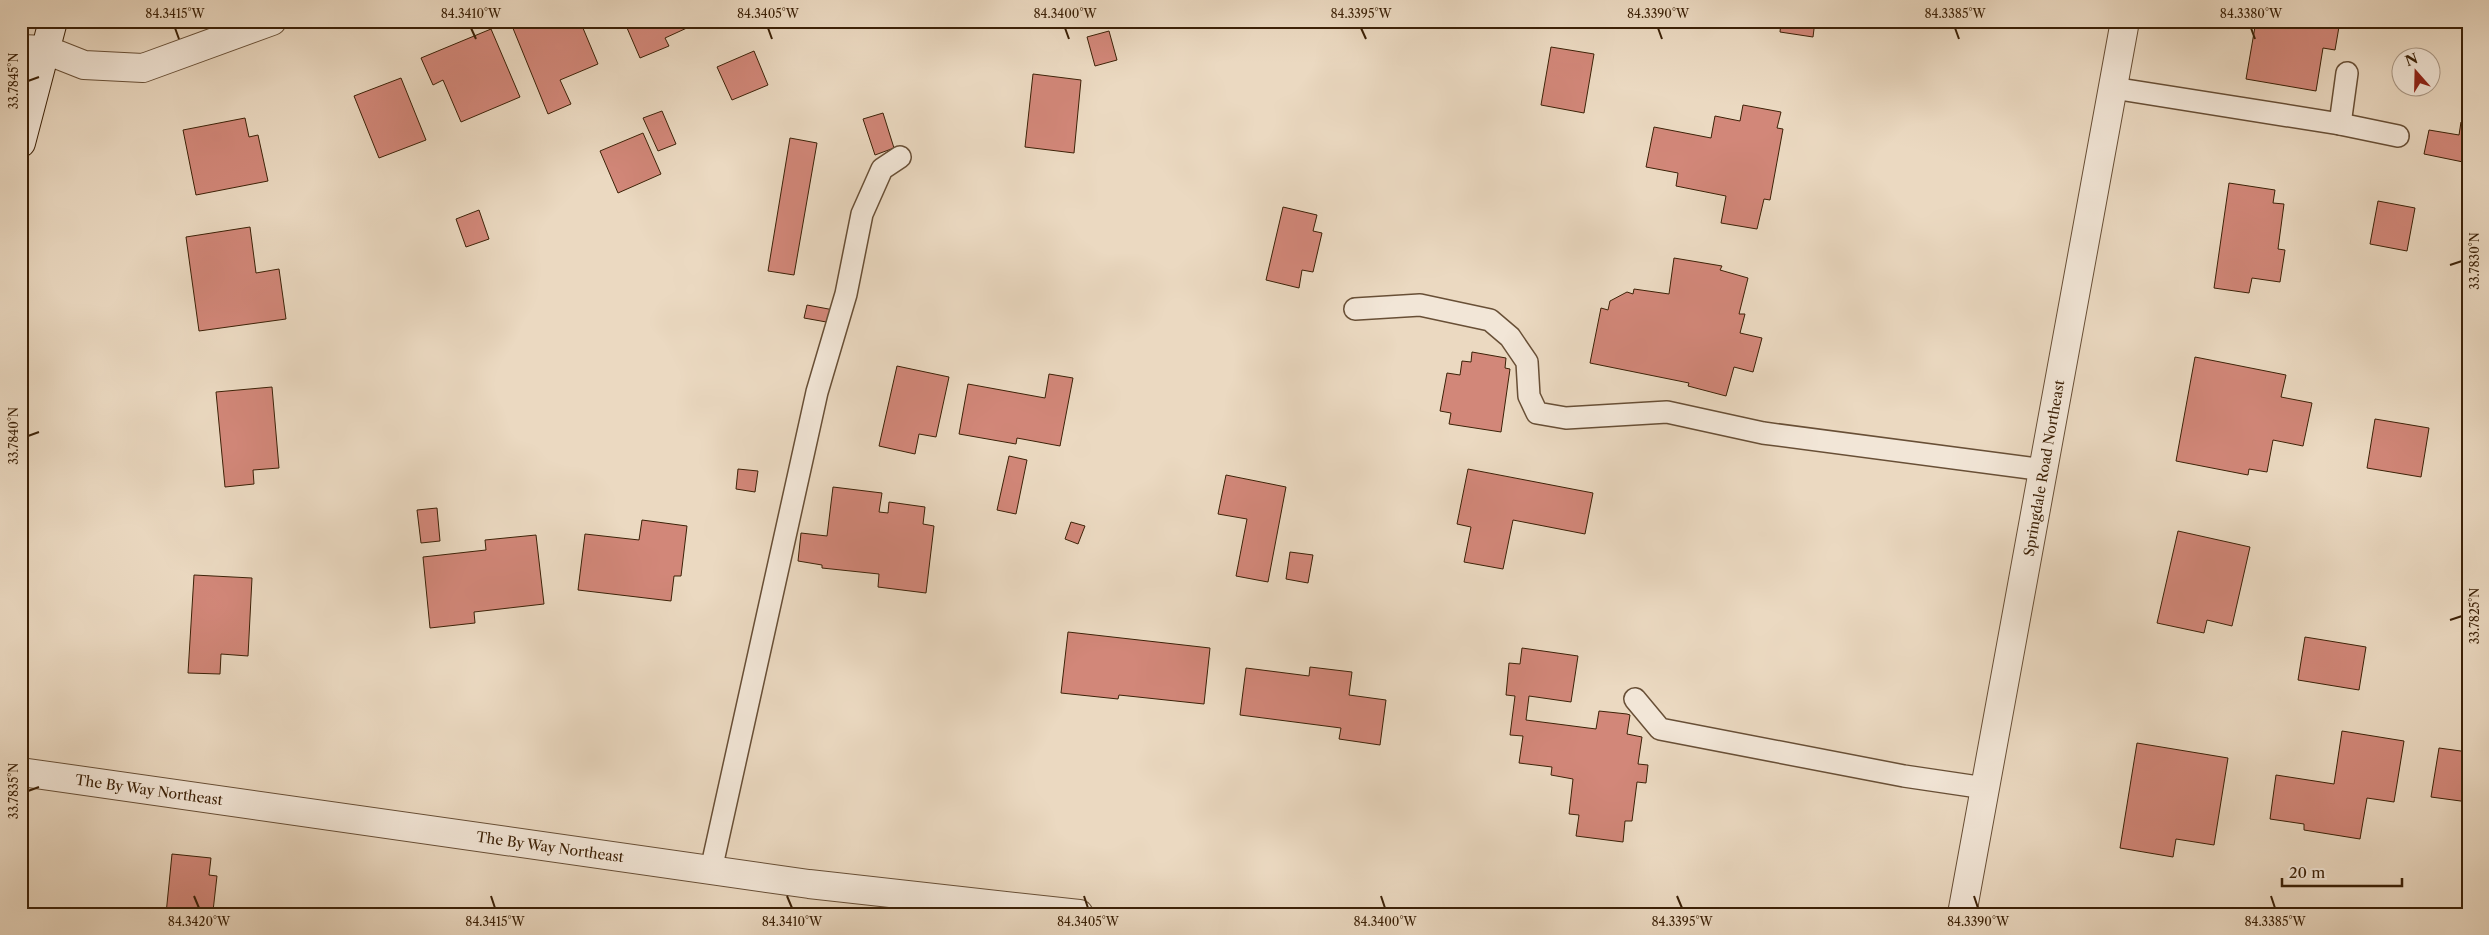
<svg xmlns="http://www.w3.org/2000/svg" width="2489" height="935" viewBox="0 0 2489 935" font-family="'Libre Caslon Text',serif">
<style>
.building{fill:#d28779;stroke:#3c2107}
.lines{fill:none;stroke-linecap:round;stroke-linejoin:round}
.service-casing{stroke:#684f36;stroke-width:24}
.minor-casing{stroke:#684f36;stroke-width:30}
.secondary-casing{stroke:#3c2107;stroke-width:30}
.service{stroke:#f2e6d7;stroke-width:21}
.minor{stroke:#f2e6d7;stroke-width:28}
.secondary{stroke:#f2e6d7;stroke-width:28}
.ticks{fill:none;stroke:#3c2107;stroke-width:2}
.labels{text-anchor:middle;stroke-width:4.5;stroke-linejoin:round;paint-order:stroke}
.street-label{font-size:14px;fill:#3c2107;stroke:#f2e6d7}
.neatline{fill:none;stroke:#3c2107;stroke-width:2}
.ticks-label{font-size:12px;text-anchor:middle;fill:#3c2107}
</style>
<rect width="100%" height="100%" fill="#ebd9c1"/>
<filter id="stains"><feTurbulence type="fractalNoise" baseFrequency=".004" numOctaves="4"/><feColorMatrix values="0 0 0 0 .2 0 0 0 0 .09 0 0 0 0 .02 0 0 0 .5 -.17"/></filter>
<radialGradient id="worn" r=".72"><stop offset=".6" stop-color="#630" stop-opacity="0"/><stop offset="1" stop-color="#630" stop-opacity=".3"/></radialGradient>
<g class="building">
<polygon points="510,21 580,21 598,64 560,80 571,104 548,114"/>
<polygon points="624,21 686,21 689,27 665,38 669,46 640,58"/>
<polygon points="1781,21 1815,21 1813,37 1780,32"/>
<polygon points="2256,21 2340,21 2335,50 2323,48 2316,91 2246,79"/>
<polygon points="491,29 520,97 461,122 443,80 433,85 421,58"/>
<polygon points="1109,31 1117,60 1095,66 1087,37"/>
<polygon points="1551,47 1594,54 1584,113 1541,105"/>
<polygon points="754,51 768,85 732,100 717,67"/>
<polygon points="1033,74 1081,80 1074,153 1025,147"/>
<polygon points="401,78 426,140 379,158 354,96"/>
<polygon points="1743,105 1781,112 1777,128 1783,129 1770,200 1764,199 1757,229 1721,223 1726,196 1676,186 1678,173 1646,167 1654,127 1711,138 1715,116 1740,121"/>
<polygon points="662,111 676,144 658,151 643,118"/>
<polygon points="883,113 894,148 875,155 863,119"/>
<polygon points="245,118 249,137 258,135 268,181 196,195 183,130"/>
<polygon points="2461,122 2468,124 2468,163 2424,154 2429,130 2459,135"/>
<polygon points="643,133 661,174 618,193 600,151"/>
<polygon points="790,138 817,143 794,275 768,271"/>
<polygon points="2229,183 2275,190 2273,203 2284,204 2278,249 2285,250 2280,282 2252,278 2249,293 2214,288"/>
<polygon points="2378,201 2415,208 2407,251 2370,244"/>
<polygon points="1283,207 1317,215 1313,231 1322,233 1313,272 1302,270 1299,288 1266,280"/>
<polygon points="479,210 489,239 466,247 456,219"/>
<polygon points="250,227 256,273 279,269 286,319 199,331 186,237"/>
<polygon points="1674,258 1722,266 1720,270 1748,278 1739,314 1745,314 1740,333 1762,338 1753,372 1734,367 1726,396 1688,386 1689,383 1590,363 1601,308 1608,310 1610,301 1627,292 1633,294 1634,289 1669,294"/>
<polygon points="807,305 834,310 832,323 804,318"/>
<polygon points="1472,352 1506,358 1505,368 1510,369 1501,432 1449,424 1451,413 1440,411 1447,373 1460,375 1462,361 1471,362"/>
<polygon points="2195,357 2286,375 2281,397 2312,403 2303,446 2273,440 2267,472 2249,469 2248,475 2176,461"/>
<polygon points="897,366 949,377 936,437 919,434 915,454 879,446"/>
<polygon points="1049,374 1073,378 1060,446 1017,438 1016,444 959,434 968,384 1045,398"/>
<polygon points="272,387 279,468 253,470 254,484 225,487 216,392"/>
<polygon points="2375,419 2429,428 2421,477 2367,468"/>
<polygon points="1009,456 1027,460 1016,514 997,510"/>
<polygon points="738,469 758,471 755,492 736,489"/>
<polygon points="1468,469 1593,493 1585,534 1513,520 1503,569 1464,562 1471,527 1457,524"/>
<polygon points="1226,475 1286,487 1268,582 1236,576 1247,519 1218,514"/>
<polygon points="833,487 882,493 879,512 888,513 889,502 925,507 923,524 934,526 926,593 878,587 879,574 822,568 822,565 798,561 801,533 827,536"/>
<polygon points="437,508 440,541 421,543 417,510"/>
<polygon points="642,520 687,526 681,576 674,576 671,601 578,590 585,534 639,540"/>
<polygon points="1071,522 1085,526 1078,544 1065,539"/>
<polygon points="2178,531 2250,547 2232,626 2207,620 2204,633 2157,623"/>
<polygon points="536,535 544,604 474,612 475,623 430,628 423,557 486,550 485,540"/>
<polygon points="1290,552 1313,555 1308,583 1286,579"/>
<polygon points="194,575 252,578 248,656 221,654 220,674 188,673"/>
<polygon points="1068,632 1210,648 1204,704 1119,695 1118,699 1061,693"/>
<polygon points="2305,637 2366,647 2359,690 2298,680"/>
<polygon points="1522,648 1578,656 1571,702 1529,696 1526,720 1596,729 1599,711 1627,714 1630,715 1627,734 1642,737 1638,764 1648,765 1646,783 1637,782 1632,821 1625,821 1623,842 1576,836 1579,815 1569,814 1573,779 1551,775 1552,767 1519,763 1523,736 1510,735 1515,696 1506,695 1509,663 1520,664"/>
<polygon points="1310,667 1352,672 1349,695 1386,700 1380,745 1339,739 1341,728 1240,715 1246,668 1309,676"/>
<polygon points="2342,731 2404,741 2394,802 2367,798 2360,839 2304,830 2304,824 2270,819 2276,775 2334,784"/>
<polygon points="2137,743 2228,758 2214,845 2176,839 2173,857 2120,848"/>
<polygon points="2439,748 2468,752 2468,802 2431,797"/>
<polygon points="172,854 211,858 209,875 217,876 213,911 227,914 166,914"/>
</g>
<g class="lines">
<defs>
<g id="service">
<polyline points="2113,88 2340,124 2347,73"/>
<polyline points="2340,124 2398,136"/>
<polyline points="1355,309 1420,305 1490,320 1510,337 1527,362 1529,396 1537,413 1566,418 1667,412 1763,433 2044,470"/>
<polyline points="1635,699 1660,729 1904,776 1985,788"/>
<polyline points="711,870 817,392 846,294 862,214 882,169 900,157"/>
</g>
<g id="minor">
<polyline points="21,49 46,50 84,65 143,68 272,21"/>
<polyline points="21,772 809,884 1079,914"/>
<polyline points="1962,914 2125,21"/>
</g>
<polyline id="secondary" points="21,143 53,21"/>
</defs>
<use href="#service" class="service-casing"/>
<use href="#minor" class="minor-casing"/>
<use href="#secondary" class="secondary-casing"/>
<use href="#service" class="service"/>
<use href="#minor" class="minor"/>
<use href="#secondary" class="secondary"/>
</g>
<path class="ticks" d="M175 28 179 39M471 28 476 39M768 28 772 39M1065 28 1069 39M1361 28 1366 39M1658 28 1662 39M1955 28 1959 39M2251 28 2255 39M28 81 39 77M2450 265 2462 261M28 436 39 432M2450 620 2462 616M28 791 39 787M194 896 199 908M491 896 495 908M787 896 792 908M1084 896 1088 908M1381 896 1385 908M1677 896 1682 908M1974 896 1978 908M2271 896 2275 908"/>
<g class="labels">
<g class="street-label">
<text transform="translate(2044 468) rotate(-80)" y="5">Springdale Road Northeast</text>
<text transform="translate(149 790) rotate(8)" y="5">The By Way Northeast</text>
<text transform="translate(550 847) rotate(8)" y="5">The By Way Northeast</text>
</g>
</g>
<rect width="2489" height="935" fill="none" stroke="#ebd9c1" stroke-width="55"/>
<g transform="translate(2416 72) rotate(340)"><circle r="24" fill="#f2e6d7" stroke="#a99784"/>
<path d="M0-4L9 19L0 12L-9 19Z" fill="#8f2418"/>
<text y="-8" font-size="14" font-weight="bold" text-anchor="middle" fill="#3c2107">N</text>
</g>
<path d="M2282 878v8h120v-8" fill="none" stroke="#3c2107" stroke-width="2.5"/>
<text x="2289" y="878" font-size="15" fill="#3c2107" stroke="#f2e6d7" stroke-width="4" paint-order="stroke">20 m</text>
<rect x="28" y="28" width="2434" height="880" class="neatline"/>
<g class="ticks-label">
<text x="175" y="18">84.3415°W</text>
<text x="471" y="18">84.3410°W</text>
<text x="768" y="18">84.3405°W</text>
<text x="1065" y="18">84.3400°W</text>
<text x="1361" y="18">84.3395°W</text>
<text x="1658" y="18">84.3390°W</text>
<text x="1955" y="18">84.3385°W</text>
<text x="2251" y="18">84.3380°W</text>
<text transform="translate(14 81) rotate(-90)" y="4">33.7845°N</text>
<text transform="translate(2475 261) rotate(-90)" y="4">33.7830°N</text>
<text transform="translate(14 436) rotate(-90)" y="4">33.7840°N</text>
<text transform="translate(2475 616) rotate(-90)" y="4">33.7825°N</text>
<text transform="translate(14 791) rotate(-90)" y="4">33.7835°N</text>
<text x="199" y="926">84.3420°W</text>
<text x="495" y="926">84.3415°W</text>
<text x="792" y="926">84.3410°W</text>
<text x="1088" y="926">84.3405°W</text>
<text x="1385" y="926">84.3400°W</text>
<text x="1682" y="926">84.3395°W</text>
<text x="1978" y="926">84.3390°W</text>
<text x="2275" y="926">84.3385°W</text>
</g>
<rect width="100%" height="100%" filter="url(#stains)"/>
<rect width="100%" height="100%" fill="url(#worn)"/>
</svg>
